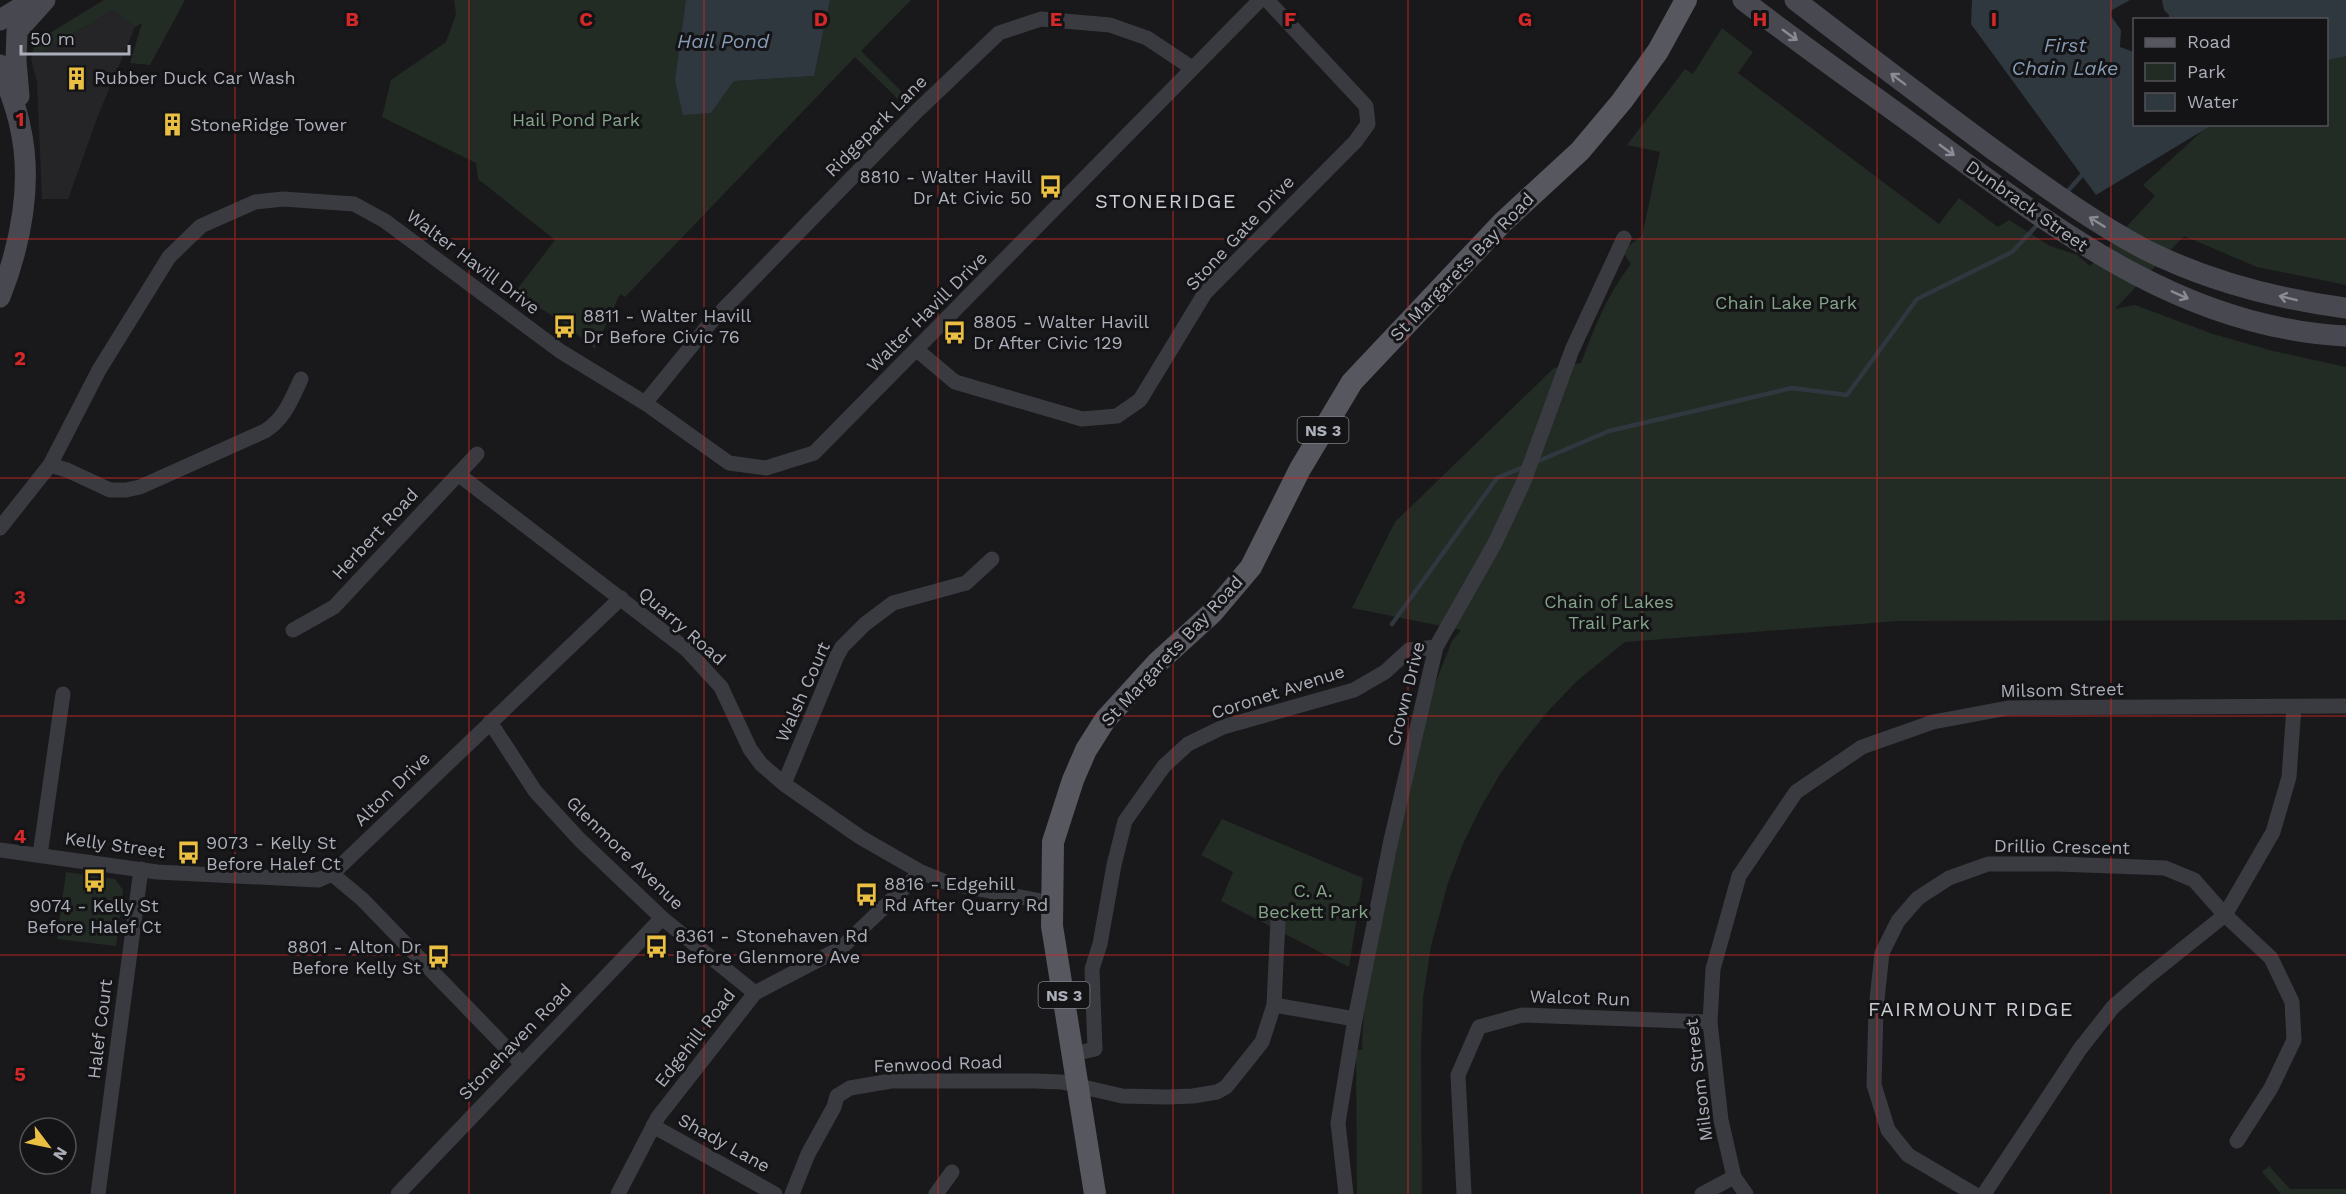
<svg xmlns="http://www.w3.org/2000/svg" width="2346" height="1194" viewBox="0 0 2346 1194" font-family="'Work Sans',sans-serif">
<style>
.built{fill:#252528}
.green{fill:#232b25}
.water{fill:#2f373f}
.lines{fill:none;stroke-linecap:round;stroke-linejoin:round}
.stream{stroke:#2f373f;stroke-width:4.5}
.street{stroke:#3a3b40;stroke-width:15}
.secondary{stroke:#484950;stroke-width:21}
.primary{stroke:#56575f;stroke-width:22}
.oneway{stroke:#898b95}
.grid{fill:none;stroke:#d62828;stroke-width:1.5;stroke-opacity:0.55}
.labels{text-anchor:middle;stroke-width:6;stroke-linejoin:round;paint-order:stroke}
.shield{fill:#141416;stroke:#7e8089;stroke-width:1.5}
.shield-label{font-size:16px;font-weight:bold;fill:#acafba}
.poi-label{font-size:18px;fill:#acafba;stroke:#141416;text-anchor:start}
.park-label{font-size:18px;fill:#84a489;stroke:#141416}
.street-label{font-size:18px;fill:#acafba;stroke:#141416}
.water-label{font-size:20px;font-style:italic;fill:#859ab3;stroke:#141416}
.neighbourhood-label{font-size:20px;letter-spacing:1.5px;fill:#cdcfd6;stroke:#141416}
.grid-label{font-size:20px;text-anchor:middle;font-weight:bold;fill:#d62828;stroke:#141416;stroke-width:6;stroke-linejoin:round;paint-order:stroke}
</style>
<rect width="100%" height="100%" fill="#19191b"/>
<polygon class="built" points="113,10 135,27 99,113 68,199 42,199 37,82 31,59"/>
<g class="green">
<polygon points="104,0 185,0 150,65 130,63 142,23 135,27 113,10 31,59 35,42"/>
<polygon points="454,0 686,0 711,113 734,81 814,76 830,0 911,0 861,51 907,97 902,103 855,57 625,297 621,294 619,296 595,349 562,322 515,292 555,240 478,179 476,163 382,117 391,80 446,42 456,14"/>
<path d="M1722 28 1753 52 1738 73 1939 224 1959 198 1998 227 2009 220 2050 246 2077 255 2090 266 2155 196 2143 185 2209 125 2326 124 2327 51 2346 41V285L2257 267 2184 236 2115 309 2135 305 2213 334 2273 351 2346 367V620L1899 621 1625 642 1577 681 1550 709 1524 741 1500 774 1481 807 1463 844 1448 883 1431 946 1423 998 1421 1050 1422 1194H1357L1356 1050H1362C1363 982 1376 915 1397 851L1391 848 1404 763 1452 641 1461 630 1352 608 1395 522 1554 368 1581 363C1594 328 1608 293 1631 264L1622 251 1642 236 1660 152 1627 145 1685 69 1693 74Z"/>
<polygon points="1222,819 1363,878 1349,967 1221,901 1233,872 1201,855"/>
<polygon points="66,872 115,879 123,890 116,946 57,939"/>
<polygon points="2269,1166 2290,1189 2346,1189 2346,1194 2281,1194 2262,1172"/>
</g>
<g class="water">
<polygon points="686,0 830,0 814,76 734,81 711,113 683,115 675,80"/>
<polygon points="1972,0 2130,0 2112,10 2111,16 2121,30 2120,47 2134,52 2134,124 2212,125 2096,195 1971,24"/>
<polygon points="2162,0 2346,0 2346,56 2327,60 2326,20 2169,19 2169,15 2164,10"/>
</g>
<g class="lines">
<g class="stream">
<polyline points="2066,193 2082,175"/>
<polyline points="1536,462 1609,431 1792,388 1847,395 1917,299 2012,252 2040,222"/>
<polyline points="1392,624 1497,478 1526,466"/>
</g>
<g class="street">
<polyline points="917,350 955,382 1082,419 1117,416 1140,400 1205,293 1355,142 1368,124 1366,106 1267,0"/>
<polyline points="645,403 711,322 916,112 999,33 1041,19 1110,25 1147,38 1192,68"/>
<path d="M50 465 67 470 110 490H126L140 487 265 431C285 418 291 400 301 379"/>
<polyline points="458,474 686,649 721,687 750,749 761,764 784,784 860,837 921,872 948,883 1051,903"/>
<polyline points="0,528 50,465 99,370 169,257 201,226 255,202 283,199 354,204 385,221 560,351 645,403 729,463 766,468 814,453 1260,0"/>
<polyline points="293,630 334,607 477,454"/>
<polyline points="490,722 535,791 579,839 662,918 755,993"/>
<polyline points="784,784 837,656 842,647 865,624 893,603 966,583 992,559"/>
<polyline points="0,850 157,872 318,880 332,874 621,598"/>
<polyline points="40,855 63,694"/>
<polyline points="332,874 362,899 521,1063"/>
<polyline points="1274,1005 1355,1019"/>
<polyline points="1073,1054 1095,1049 1092,969 1100,944 1114,865 1125,821 1164,766 1188,744 1223,727 1354,690 1385,672 1409,650 1436,647"/>
<polyline points="653,1126 775,1194"/>
<polyline points="98,1194 141,869"/>
<polyline points="398,1194 662,918"/>
<polyline points="618,1194 658,1117 755,993 841,948 921,872"/>
<polyline points="792,1194 808,1154 834,1107 837,1096 850,1088 891,1081 1034,1081 1062,1082 1122,1096 1167,1097 1193,1096 1217,1092 1226,1087 1262,1042 1274,1005 1278,920"/>
<polyline points="936,1194 952,1172"/>
<polyline points="1346,1194 1338,1123 1355,1019 1391,840 1436,647 1495,543 1524,481 1572,350 1624,238"/>
<polyline points="1464,1194 1458,1075 1479,1027 1522,1015 1710,1022"/>
<polyline points="1702,1194 1734,1177"/>
<polyline points="1746,1194 1734,1177 1721,1120 1710,1022 1713,969 1739,876 1796,792 1862,747 1933,722 2008,708 2346,706"/>
<polyline points="1974,1194 1908,1155 1888,1130 1874,1085 1876,1009 1882,953 1898,921 1918,898 1949,878 1988,864 2058,864 2165,868 2194,880 2225,915 2271,958 2292,1002 2294,1040 2271,1088 2237,1141"/>
<polyline points="1984,1194 2080,1049 2113,1007 2145,979 2225,915 2273,832 2289,777 2294,707"/>
</g>
<g class="secondary">
<path d="M1743 0C1805 48 1870 93 1934 140 2060 232 2184 328 2346 336"/>
<path d="M1795 0C1860 50 1925 99 1991 148 2041 184 2091 221 2146 250 2208 281 2277 299 2346 308"/>
<polyline points="0,20 33,0"/>
<path d="M0 65C7 85 16 105 20 126 33 182 21 244 0 297"/>
<polyline points="19,96 16,61 17,31 45,0"/>
</g>
<polyline class="primary" points="1095,1194 1052,926 1053,842 1073,780 1086,750 1105,720 1157,663 1213,612 1251,567 1300,469 1352,382 1503,222 1580,151 1622,101 1658,51 1686,0"/>
</g>
<defs><path id="oneway-shaft" d="M-6 0H5M1.5-3L5.5 0L1.5 3" fill="none" stroke-width="1.6" stroke-linecap="round" stroke-linejoin="round" transform="scale(1.5)"/></defs>
<g class="oneway">
<use href="#oneway-shaft" transform="translate(1790 35) rotate(36)"/>
<use href="#oneway-shaft" transform="translate(1898 79) rotate(-143)"/>
<use href="#oneway-shaft" transform="translate(1947 150) rotate(36)"/>
<use href="#oneway-shaft" transform="translate(2097 222) rotate(-148)"/>
<use href="#oneway-shaft" transform="translate(2180 295) rotate(24)"/>
<use href="#oneway-shaft" transform="translate(2288 298) rotate(-166)"/>
</g>
<path class="grid" d="M235 0V1194M469 0V1194M704 0V1194M938 0V1194M1173 0V1194M1408 0V1194M1642 0V1194M1877 0V1194M2111 0V1194M0 239H2346M0 478H2346M0 716H2346M0 955H2346"/>
<defs>
<symbol id="building-bare" viewBox="-9 -9 18 18"><path d="M-4-6H4V6H1V3H-1V6H-4ZM-2.5-4.3h1.7v1.8h-1.7ZM.8-4.3h1.7v1.8H.8ZM-2.5-1h1.7V.8h-1.7ZM.8-1h1.7V.8H.8Z" fill="#ebc042" stroke="#141416" stroke-width="2.5" paint-order="stroke"/></symbol>
<symbol id="bus-bare" viewBox="-9 -9 18 18"><path d="M-5-6H5V4H4V6H2V4H-2V6H-4V4H-5ZM-3.5-4V0h7V-4ZM-3.5 1.2v1.5H-2V1.2ZM2 1.2v1.5H3.5V1.2Z" fill="#ebc042" stroke="#141416" stroke-width="2.5" paint-order="stroke"/></symbol>
</defs>
<g fill-rule="evenodd">
<use href="#building-bare" x="60" y="62" width="33" height="33"/>
<use href="#building-bare" x="156" y="108" width="33" height="33"/>
<use href="#bus-bare" x="1034" y="170" width="33" height="33"/>
<use href="#bus-bare" x="548" y="310" width="33" height="33"/>
<use href="#bus-bare" x="938" y="316" width="33" height="33"/>
<use href="#bus-bare" x="172" y="836" width="33" height="33"/>
<use href="#bus-bare" x="78" y="864" width="33" height="33"/>
<use href="#bus-bare" x="850" y="878" width="33" height="33"/>
<use href="#bus-bare" x="640" y="930" width="33" height="33"/>
<use href="#bus-bare" x="422" y="940" width="33" height="33"/>
</g>
<g class="labels">
<g class="shield">
<rect x="1297.5" y="417" width="51" height="26" rx="4.5"/>
<rect x="1038.5" y="982" width="51" height="26" rx="4.5"/>
</g>
<g class="shield-label">
<text x="1323" y="436">NS 3</text>
<text x="1064" y="1001">NS 3</text>
</g>
<g class="poi-label">
<text x="94" y="84">Rubber Duck Car Wash</text>
<text x="190" y="131">StoneRidge Tower</text>
<text x="1032" y="183" text-anchor="end">8810 - Walter Havill<tspan x="1032" dy="21">Dr At Civic 50</tspan></text>
<text x="583" y="322">8811 - Walter Havill<tspan x="583" dy="21">Dr Before Civic 76</tspan></text>
<text x="973" y="328">8805 - Walter Havill<tspan x="973" dy="21">Dr After Civic 129</tspan></text>
<text x="206" y="849">9073 - Kelly St<tspan x="206" dy="21">Before Halef Ct</tspan></text>
<text x="884" y="890">8816 - Edgehill<tspan x="884" dy="21">Rd After Quarry Rd</tspan></text>
<text x="94" y="912" text-anchor="middle">9074 - Kelly St<tspan x="94" dy="21">Before Halef Ct</tspan></text>
<text x="675" y="942">8361 - Stonehaven Rd<tspan x="675" dy="21">Before Glenmore Ave</tspan></text>
<text x="421" y="953" text-anchor="end">8801 - Alton Dr<tspan x="421" dy="21">Before Kelly St</tspan></text>
</g>
<g class="park-label">
<text x="576" y="126">Hail Pond Park</text>
<text x="1786" y="309">Chain Lake Park</text>
<text x="1609" y="608">Chain of Lakes<tspan x="1609" dy="21">Trail Park</tspan></text>
<text x="1313" y="897">C. A.<tspan x="1313" dy="21">Beckett Park</tspan></text>
</g>
<g class="street-label">
<text transform="translate(876 126) rotate(-45)" y="6">Ridgepark Lane</text>
<text transform="translate(2027 206) rotate(35)" y="6">Dunbrack Street</text>
<text transform="translate(1240 233) rotate(-47)" y="6">Stone Gate Drive</text>
<text transform="translate(473 262) rotate(37)" y="6">Walter Havill Drive</text>
<text transform="translate(1462 267) rotate(-46)" y="6">St Margarets Bay Road</text>
<text transform="translate(927 312) rotate(-45)" y="6">Walter Havill Drive</text>
<text transform="translate(375 534) rotate(-47)" y="6">Herbert Road</text>
<text transform="translate(682 626) rotate(41)" y="6">Quarry Road</text>
<text transform="translate(1172 651) rotate(-47)" y="6">St Margarets Bay Road</text>
<text transform="translate(2062 690) rotate(-1)" y="6">Milsom Street</text>
<text transform="translate(803 692) rotate(-66)" y="6">Walsh Court</text>
<text transform="translate(1278 692) rotate(-18)" y="6">Coronet Avenue</text>
<text transform="translate(1406 694) rotate(-76)" y="6">Crown Drive</text>
<text transform="translate(392 789) rotate(-44)" y="6">Alton Drive</text>
<text transform="translate(115 845) rotate(8)" y="6">Kelly Street</text>
<text transform="translate(2062 847) rotate(1)" y="6">Drillio Crescent</text>
<text transform="translate(625 853) rotate(44)" y="6">Glenmore Avenue</text>
<text transform="translate(1580 998) rotate(2)" y="6">Walcot Run</text>
<text transform="translate(100 1029) rotate(-83)" y="6">Halef Court</text>
<text transform="translate(695 1038) rotate(-52)" y="6">Edgehill Road</text>
<text transform="translate(515 1042) rotate(-46)" y="6">Stonehaven Road</text>
<text transform="translate(938 1064) rotate(-2)" y="6">Fenwood Road</text>
<text transform="translate(1699 1080) rotate(-97)" y="6">Milsom Street</text>
<text transform="translate(724 1143) rotate(29)" y="6">Shady Lane</text>
</g>
<g class="water-label">
<text x="723" y="48">Hail Pond</text>
<text x="2065" y="52">First<tspan x="2065" dy="23">Chain Lake</tspan></text>
</g>
<g class="neighbourhood-label">
<text x="1166" y="208">STONERIDGE</text>
<text x="1971" y="1016">FAIRMOUNT RIDGE</text>
</g>
</g>
<g class="grid-label">
<text x="352" y="26">B</text>
<text x="586" y="26">C</text>
<text x="821" y="26">D</text>
<text x="1056" y="26">E</text>
<text x="1290" y="26">F</text>
<text x="1525" y="26">G</text>
<text x="1760" y="26">H</text>
<text x="1994" y="26">I</text>
<text x="20" y="126">1</text>
<text x="20" y="365">2</text>
<text x="20" y="604">3</text>
<text x="20" y="843">4</text>
<text x="20" y="1081">5</text>
</g>
<rect x="2133" y="18" width="195" height="108" fill="#141416" stroke="#515258" stroke-width="1.5"/>
<rect x="2145" y="38" width="30" height="9" fill="#56575f" stroke="#515258" stroke-width="1.5"/>
<text x="2187" y="48" font-size="18" fill="#acafba">Road</text>
<rect x="2145" y="63" width="30" height="18" fill="#232b25" stroke="#515258" stroke-width="1.5"/>
<text x="2187" y="78" font-size="18" fill="#acafba">Park</text>
<rect x="2145" y="93" width="30" height="18" fill="#2f373f" stroke="#515258" stroke-width="1.5"/>
<text x="2187" y="108" font-size="18" fill="#acafba">Water</text>
<g transform="translate(48 1146) rotate(122)"><circle r="28" fill="#141416" stroke="#515258" stroke-width="1.5"/>
<path d="M0-4.5L10 22L0 15L-10 22Z" fill="#ebc042"/>
<text y="-9" font-size="16" font-weight="bold" text-anchor="middle" fill="#acafba">N</text>
</g>
<path d="M21 45v9h108v-9" fill="none" stroke="#acafba" stroke-width="3"/>
<text x="30" y="45" font-size="18" fill="#acafba" stroke="#141416" stroke-width="4.5" paint-order="stroke">50 m</text>
</svg>
